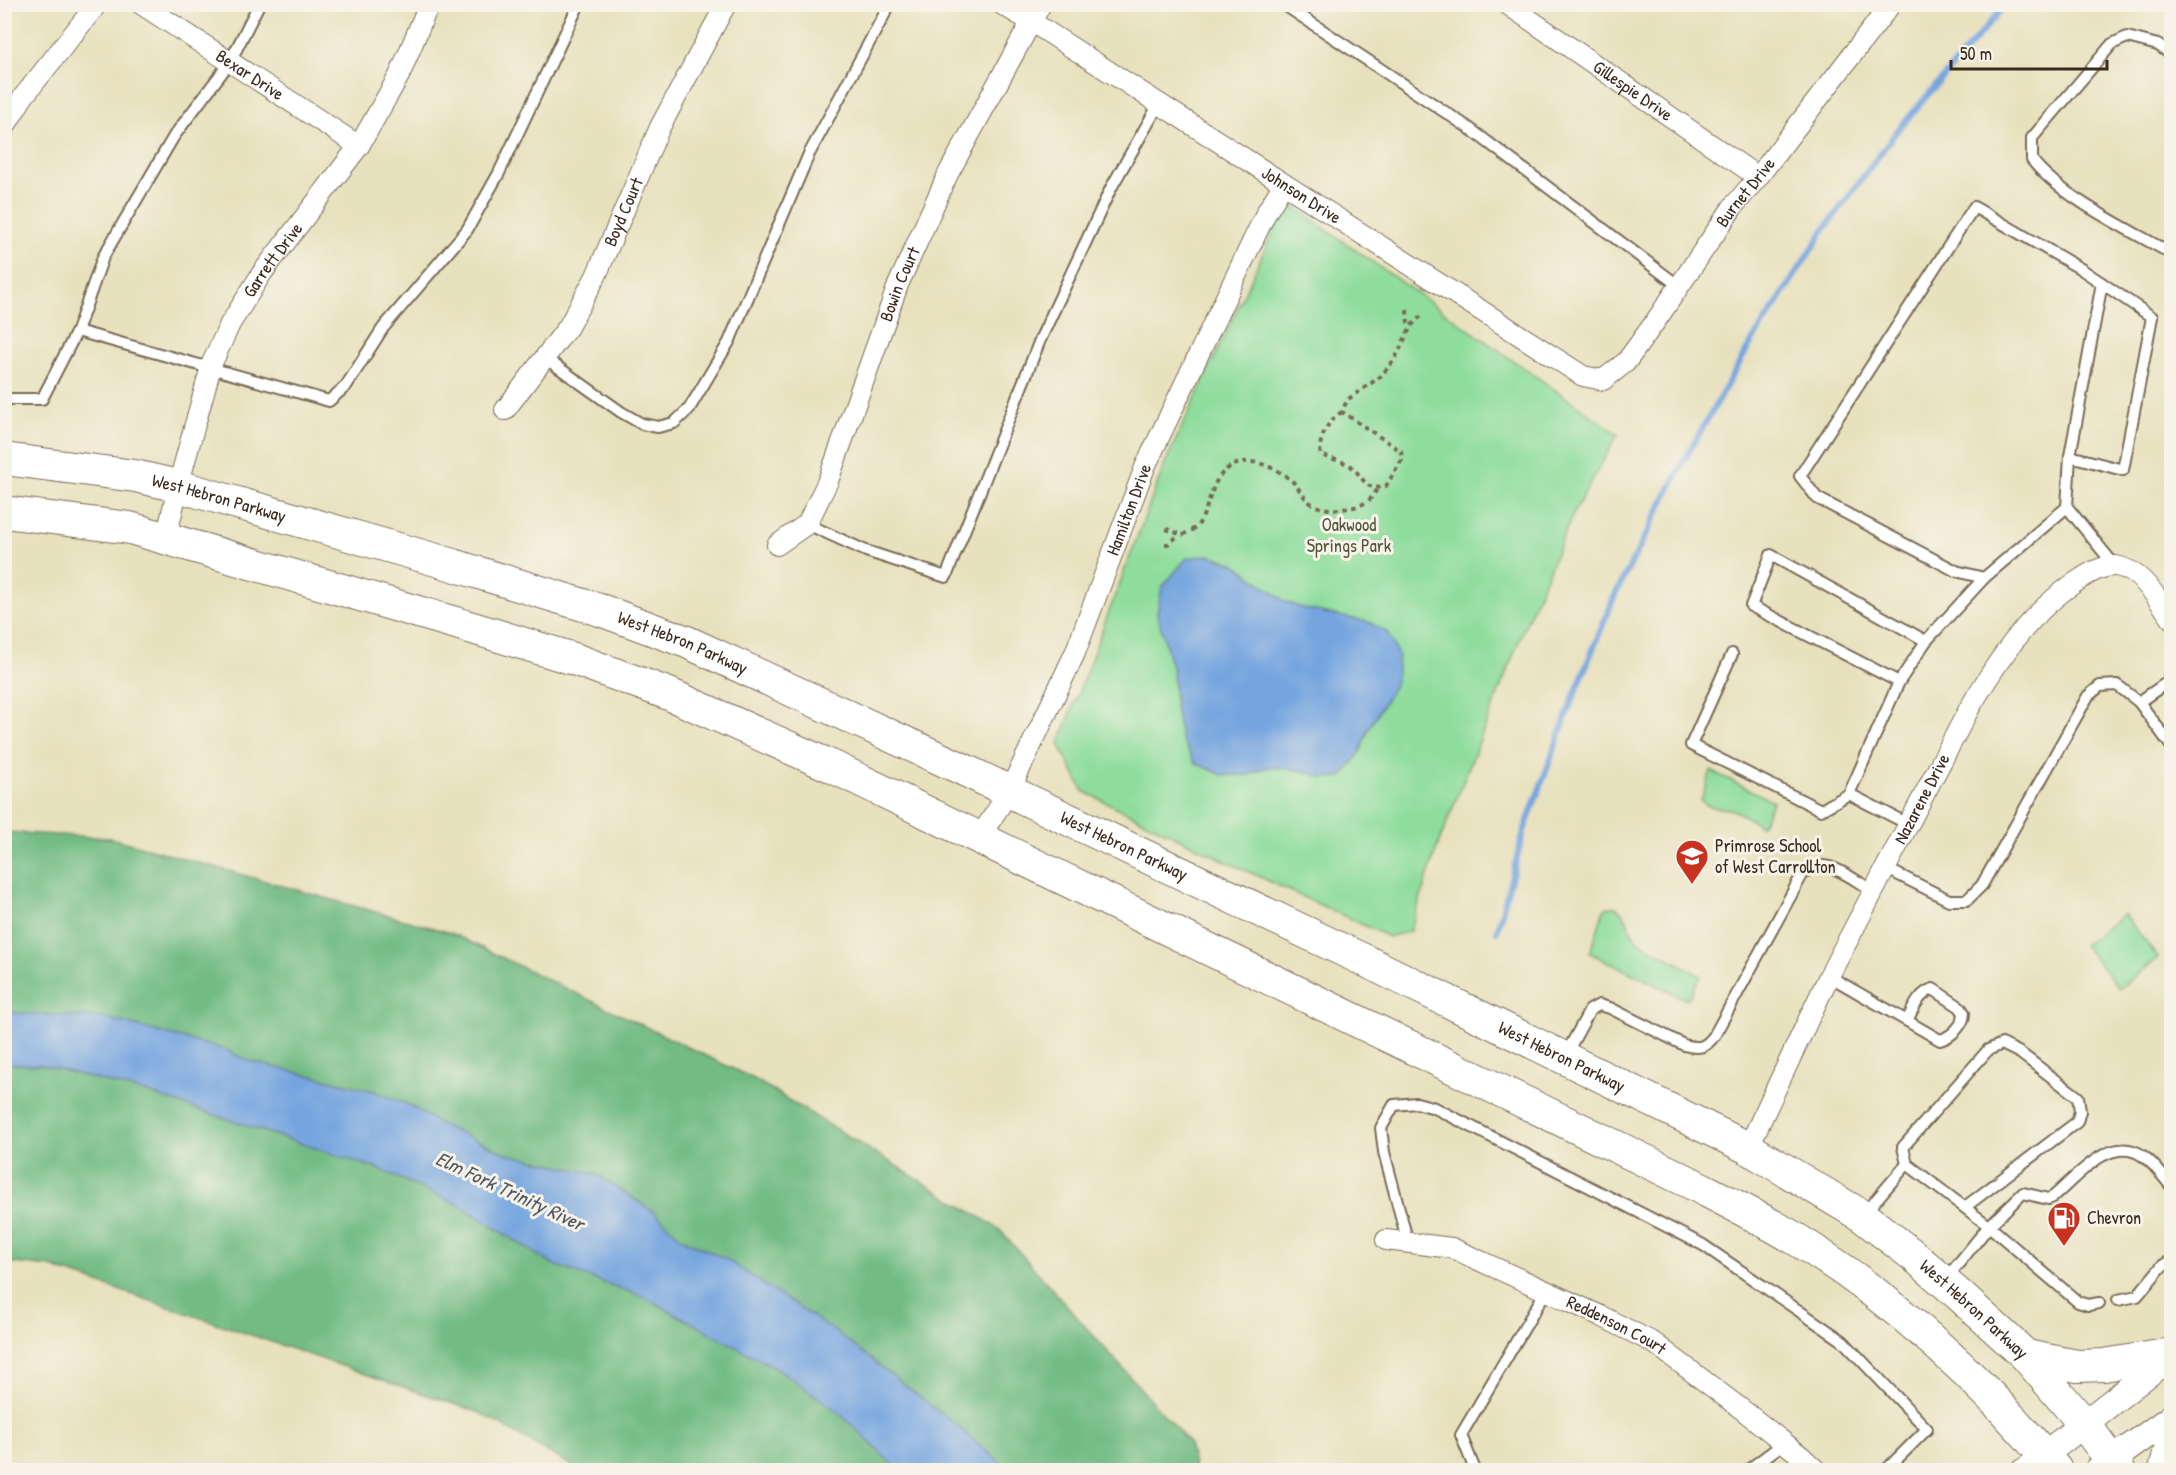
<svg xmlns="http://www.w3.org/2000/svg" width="2176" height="1475" viewBox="0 0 2176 1475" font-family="'Patrick Hand',sans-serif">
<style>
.green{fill:#8edd9c;stroke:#64845d;stroke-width:1.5}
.forest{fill:#72bc84;stroke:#567351;stroke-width:1.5}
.water{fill:#75a4df;stroke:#58677e;stroke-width:1.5}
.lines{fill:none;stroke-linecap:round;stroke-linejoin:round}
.stream{stroke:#75a4df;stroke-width:6}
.service-casing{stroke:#786a56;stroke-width:14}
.minor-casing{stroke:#786a56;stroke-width:22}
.tertiary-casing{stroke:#786a56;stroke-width:28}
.primary-casing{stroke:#786a56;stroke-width:34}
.path{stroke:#786a56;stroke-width:4;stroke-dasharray:4.5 4.5;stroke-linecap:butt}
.service{stroke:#fff;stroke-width:10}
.minor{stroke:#fff;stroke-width:20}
.tertiary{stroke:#fff;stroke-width:26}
.primary{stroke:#fff;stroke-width:32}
.labels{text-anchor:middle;stroke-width:6;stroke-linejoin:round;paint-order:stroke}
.street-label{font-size:18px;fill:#3b2a1e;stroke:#f7f3e8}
.park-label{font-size:18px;fill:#50573e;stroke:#f7f3e8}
.poi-label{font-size:18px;fill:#3b2a1e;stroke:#f7f3e8;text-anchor:start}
.water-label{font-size:20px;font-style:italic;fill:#4f5562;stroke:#f7f3e8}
</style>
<rect width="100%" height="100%" fill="#f7f3e8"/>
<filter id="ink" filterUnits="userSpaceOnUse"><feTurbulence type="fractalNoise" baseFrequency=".0167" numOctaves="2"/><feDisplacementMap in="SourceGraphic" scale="12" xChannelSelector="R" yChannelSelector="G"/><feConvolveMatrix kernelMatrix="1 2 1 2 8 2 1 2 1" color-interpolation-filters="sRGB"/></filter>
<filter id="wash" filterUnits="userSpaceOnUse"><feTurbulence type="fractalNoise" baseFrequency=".008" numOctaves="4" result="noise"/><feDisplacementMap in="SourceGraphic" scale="24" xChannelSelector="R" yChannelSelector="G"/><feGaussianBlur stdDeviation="1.35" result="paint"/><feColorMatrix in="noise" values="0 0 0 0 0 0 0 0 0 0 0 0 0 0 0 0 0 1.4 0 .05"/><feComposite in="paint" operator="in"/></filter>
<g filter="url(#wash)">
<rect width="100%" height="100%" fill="#e8e1bd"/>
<g class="green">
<polygon points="1287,202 1618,434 1573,514 1525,626 1436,850 1410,931 1389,937 1219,858 1083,791 1059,744 1166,461"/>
<path d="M1711 771 1773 801 1761 826C1752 821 1739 811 1729 809 1718 807 1709 810 1701 800Z"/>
<polygon points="1608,907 1616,907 1623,913 1636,940 1701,976 1687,1000 1590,953 1604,910"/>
<polygon points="2124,914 2158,958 2119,989 2084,945"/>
</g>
<polygon class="forest" points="4,832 111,838 451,933 754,1079 998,1228 1189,1443 1195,1470 579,1470 480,1413 51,1267 5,1262"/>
<g class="water">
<polygon points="1210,555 1235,564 1286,602 1306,609 1369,622 1388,633 1399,657 1395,685 1369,728 1359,755 1342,777 1324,778 1299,770 1268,767 1249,775 1222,775 1195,763 1181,738 1175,707 1173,671 1157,613 1162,587 1187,558"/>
<polygon points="4,1012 106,1018 226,1050 249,1061 375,1091 409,1105 442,1125 508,1154 596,1174 653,1211 681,1238 726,1259 836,1332 956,1425 1009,1470 898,1470 838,1412 781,1371 644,1297 552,1264 457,1204 378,1169 148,1093 43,1065 5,1064"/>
</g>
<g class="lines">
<polyline class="stream" points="1497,931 1524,831 1572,701 1615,595 1686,457 1748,348 1824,230 1897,131 2006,4"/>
</g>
</g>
<g filter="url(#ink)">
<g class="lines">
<defs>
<g id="service">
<polyline points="1283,4 1469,128 1679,286"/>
<path d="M2172 55 2158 45 2127 37 2112 44 2032 138V160C2062 198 2128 229 2172 254"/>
<polyline points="77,331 329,401 346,386 383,328 467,230 499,173 579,4"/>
<polyline points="545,358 621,412 642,424 658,427 674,423 689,409 729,342 809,154 890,4"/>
<polyline points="4,399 42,399 77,331 103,257 174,136 230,62 259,4"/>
<polyline points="2070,456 2102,283"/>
<polyline points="2067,507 1984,578 1956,571 1817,498 1800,476 1974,207 2081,269 2152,317 2123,470 2070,456 2067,507 2115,566"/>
<polyline points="807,524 866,551 946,577 1040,340 1111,188 1159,104"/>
<polyline points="1926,641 1984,578"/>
<polyline points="1732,654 1691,745 1821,810 1849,794"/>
<polyline points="2172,679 2139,702 2172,747"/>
<polyline points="1899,682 1926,641 1771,555 1751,606 1899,682 1849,794 1908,824"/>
<polyline points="1885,868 1949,900 1967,900 1982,885 2088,696 2100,686 2117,685 2139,702"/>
<path d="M1829 976 1940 1040C1951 1037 1964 1025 1964 1013L1960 1007 1933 989C1919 993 1913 1009 1907 1021"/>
<path d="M1565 1056 1590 1010 1599 1005 1610 1008 1684 1045C1699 1049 1705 1048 1714 1036L1802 875C1822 851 1853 880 1873 891"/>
<polyline points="1907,1164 1903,1147 1988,1050 2002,1044 2020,1053 2078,1097 2080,1111 2077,1122 1965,1207"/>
<polyline points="1863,1215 1907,1164 1989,1226 2078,1302 2088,1305 2099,1303"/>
<polyline points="1408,1243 1384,1152 1381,1128 1394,1105 1417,1103 1435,1108 1703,1245 1843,1341 1927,1429 1886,1470"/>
<path d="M1946 1279 1989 1226 2023 1193 2048 1199 2053 1197C2076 1178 2110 1133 2143 1156 2154 1163 2163 1177 2172 1187"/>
<polyline points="2118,1300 2137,1296 2162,1266 2172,1260"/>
<polyline points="1475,1470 1461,1435 1546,1291"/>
<polyline points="1748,1470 1784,1443"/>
</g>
<g id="minor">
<path id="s1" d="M141 4 359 146"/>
<path id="s2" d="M1001 4 1032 22C1215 141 1400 257 1583 376L1603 380 1626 362 1655 322 1732 208 1758 177 1891 4"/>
<path id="s3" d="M1507 4 1758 177"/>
<polyline points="4,128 23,97 97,4"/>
<path id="s4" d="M505 410 568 327 596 276 660 127 726 4"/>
<path id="s5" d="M166 539 178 486 212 363 230 324 262 273 359 146 400 74 429 4"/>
<path id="s6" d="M777 545 807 524 828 481 898 285 948 174 1041 4"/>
<path id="s7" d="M979 838 1009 792 1052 702 1075 653 1145 467 1266 213 1283 185"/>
<path id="s8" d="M1748 1148 1829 976 1969 709C1999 658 2031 610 2082 578 2091 572 2105 565 2116 566 2142 570 2158 600 2172 619"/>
<path id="s9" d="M1386 1240 1452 1248 1601 1316 1654 1343 1744 1411 1801 1456 1816 1470"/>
<polyline points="2021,1470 2044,1455"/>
</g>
<g id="tertiary">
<polyline points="2044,1455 2172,1355"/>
<polyline points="2098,1470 2172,1417"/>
</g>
<g id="primary">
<path id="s10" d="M4 459 135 476 178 486 440 561 603 611 687 642 956 766 1368 962 1748 1148 1862 1216 1914 1256 1958 1294 2026 1356 2085 1425 2119 1470"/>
<path d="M4 512 130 528 466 626 574 659 669 694 833 767 1687 1181C1724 1200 1763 1219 1799 1241 1894 1299 1986 1383 2056 1470"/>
<polyline points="2026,1356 2077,1366 2104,1365 2172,1354"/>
<polyline points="2165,1470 2172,1441"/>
</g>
</defs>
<use href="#service" class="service-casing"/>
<use href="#minor" class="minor-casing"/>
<use href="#tertiary" class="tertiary-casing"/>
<use href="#primary" class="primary-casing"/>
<g class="path">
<polyline points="1407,310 1408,324 1411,326"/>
<path d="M1342 412C1328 420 1317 440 1321 455 1330 459 1345 461 1352 467 1365 479 1365 492 1386 486L1402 460 1401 451 1342 412 1347 400 1380 377 1395 359 1411 326 1421 316"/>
<path d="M1166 529 1183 535C1188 532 1195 529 1198 525 1213 503 1209 471 1240 463 1256 458 1279 470 1291 480 1299 487 1303 498 1312 504 1325 512 1352 510 1365 503 1371 500 1374 494 1377 489"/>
<polyline points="1165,544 1168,544 1179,535"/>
</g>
<use href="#service" class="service"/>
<use href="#minor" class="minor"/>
<use href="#tertiary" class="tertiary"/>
<use href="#primary" class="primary"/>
</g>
</g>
<defs>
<symbol id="school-pin" viewBox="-11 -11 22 30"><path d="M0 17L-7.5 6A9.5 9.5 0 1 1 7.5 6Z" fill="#c8321e" stroke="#f7f3e8"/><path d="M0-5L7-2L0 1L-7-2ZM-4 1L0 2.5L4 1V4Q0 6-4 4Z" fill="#fff"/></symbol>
<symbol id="fuel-pin" viewBox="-11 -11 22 30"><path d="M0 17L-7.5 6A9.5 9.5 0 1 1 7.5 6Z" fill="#c8321e" stroke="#f7f3e8"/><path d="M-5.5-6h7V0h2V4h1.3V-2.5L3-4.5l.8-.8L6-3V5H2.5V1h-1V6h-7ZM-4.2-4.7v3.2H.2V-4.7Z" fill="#fff"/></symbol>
</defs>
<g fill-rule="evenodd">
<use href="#school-pin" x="1673" y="837" width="38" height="52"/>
<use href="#fuel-pin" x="2045" y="1199" width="38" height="52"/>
</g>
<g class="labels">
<g class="street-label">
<text dy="6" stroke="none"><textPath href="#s1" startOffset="130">Bexar Drive</textPath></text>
<text dy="6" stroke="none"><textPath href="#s3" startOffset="153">Gillespie Drive</textPath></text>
<text dy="6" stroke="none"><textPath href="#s2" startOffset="948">Burnet Drive</textPath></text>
<text dy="6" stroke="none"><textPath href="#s2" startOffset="356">Johnson Drive</textPath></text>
<text dy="6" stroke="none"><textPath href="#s4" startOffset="232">Boyd Court</textPath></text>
<text dy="6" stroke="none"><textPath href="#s5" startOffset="302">Garrett Drive</textPath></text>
<text dy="6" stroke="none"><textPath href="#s6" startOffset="294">Bowin Court</textPath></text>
<text dy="6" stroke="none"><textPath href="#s10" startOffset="219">West Hebron Parkway</textPath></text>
<text dy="6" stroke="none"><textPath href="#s7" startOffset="362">Hamilton Drive</textPath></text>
<text dy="6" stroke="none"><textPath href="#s10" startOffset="705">West Hebron Parkway</textPath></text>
<text dy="6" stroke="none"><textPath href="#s8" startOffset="390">Nazarene Drive</textPath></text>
<text dy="6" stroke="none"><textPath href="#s10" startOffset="1191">West Hebron Parkway</textPath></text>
<text dy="6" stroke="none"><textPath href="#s10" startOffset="1677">West Hebron Parkway</textPath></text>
<text dy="6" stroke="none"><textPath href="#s10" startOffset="2163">West Hebron Parkway</textPath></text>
<text dy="6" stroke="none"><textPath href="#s9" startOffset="248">Reddenson Court</textPath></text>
</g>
<g class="park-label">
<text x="1349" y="531">Oakwood<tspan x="1349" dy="21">Springs Park</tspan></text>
</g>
<g class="poi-label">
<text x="1715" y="852">Primrose School<tspan x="1715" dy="21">of West Carrollton</tspan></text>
<text x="2087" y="1224">Chevron</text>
</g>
<g class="water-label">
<text transform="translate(510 1191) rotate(25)" y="7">Elm Fork Trinity River</text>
</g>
</g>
<rect width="2176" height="1475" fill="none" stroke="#f7f3e8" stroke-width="24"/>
<path d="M1951 60v9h156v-9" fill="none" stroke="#3b2a1e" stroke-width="3"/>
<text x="1960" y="60" font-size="18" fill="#3b2a1e" stroke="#f7f3e8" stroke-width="4.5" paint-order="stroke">50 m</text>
</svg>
